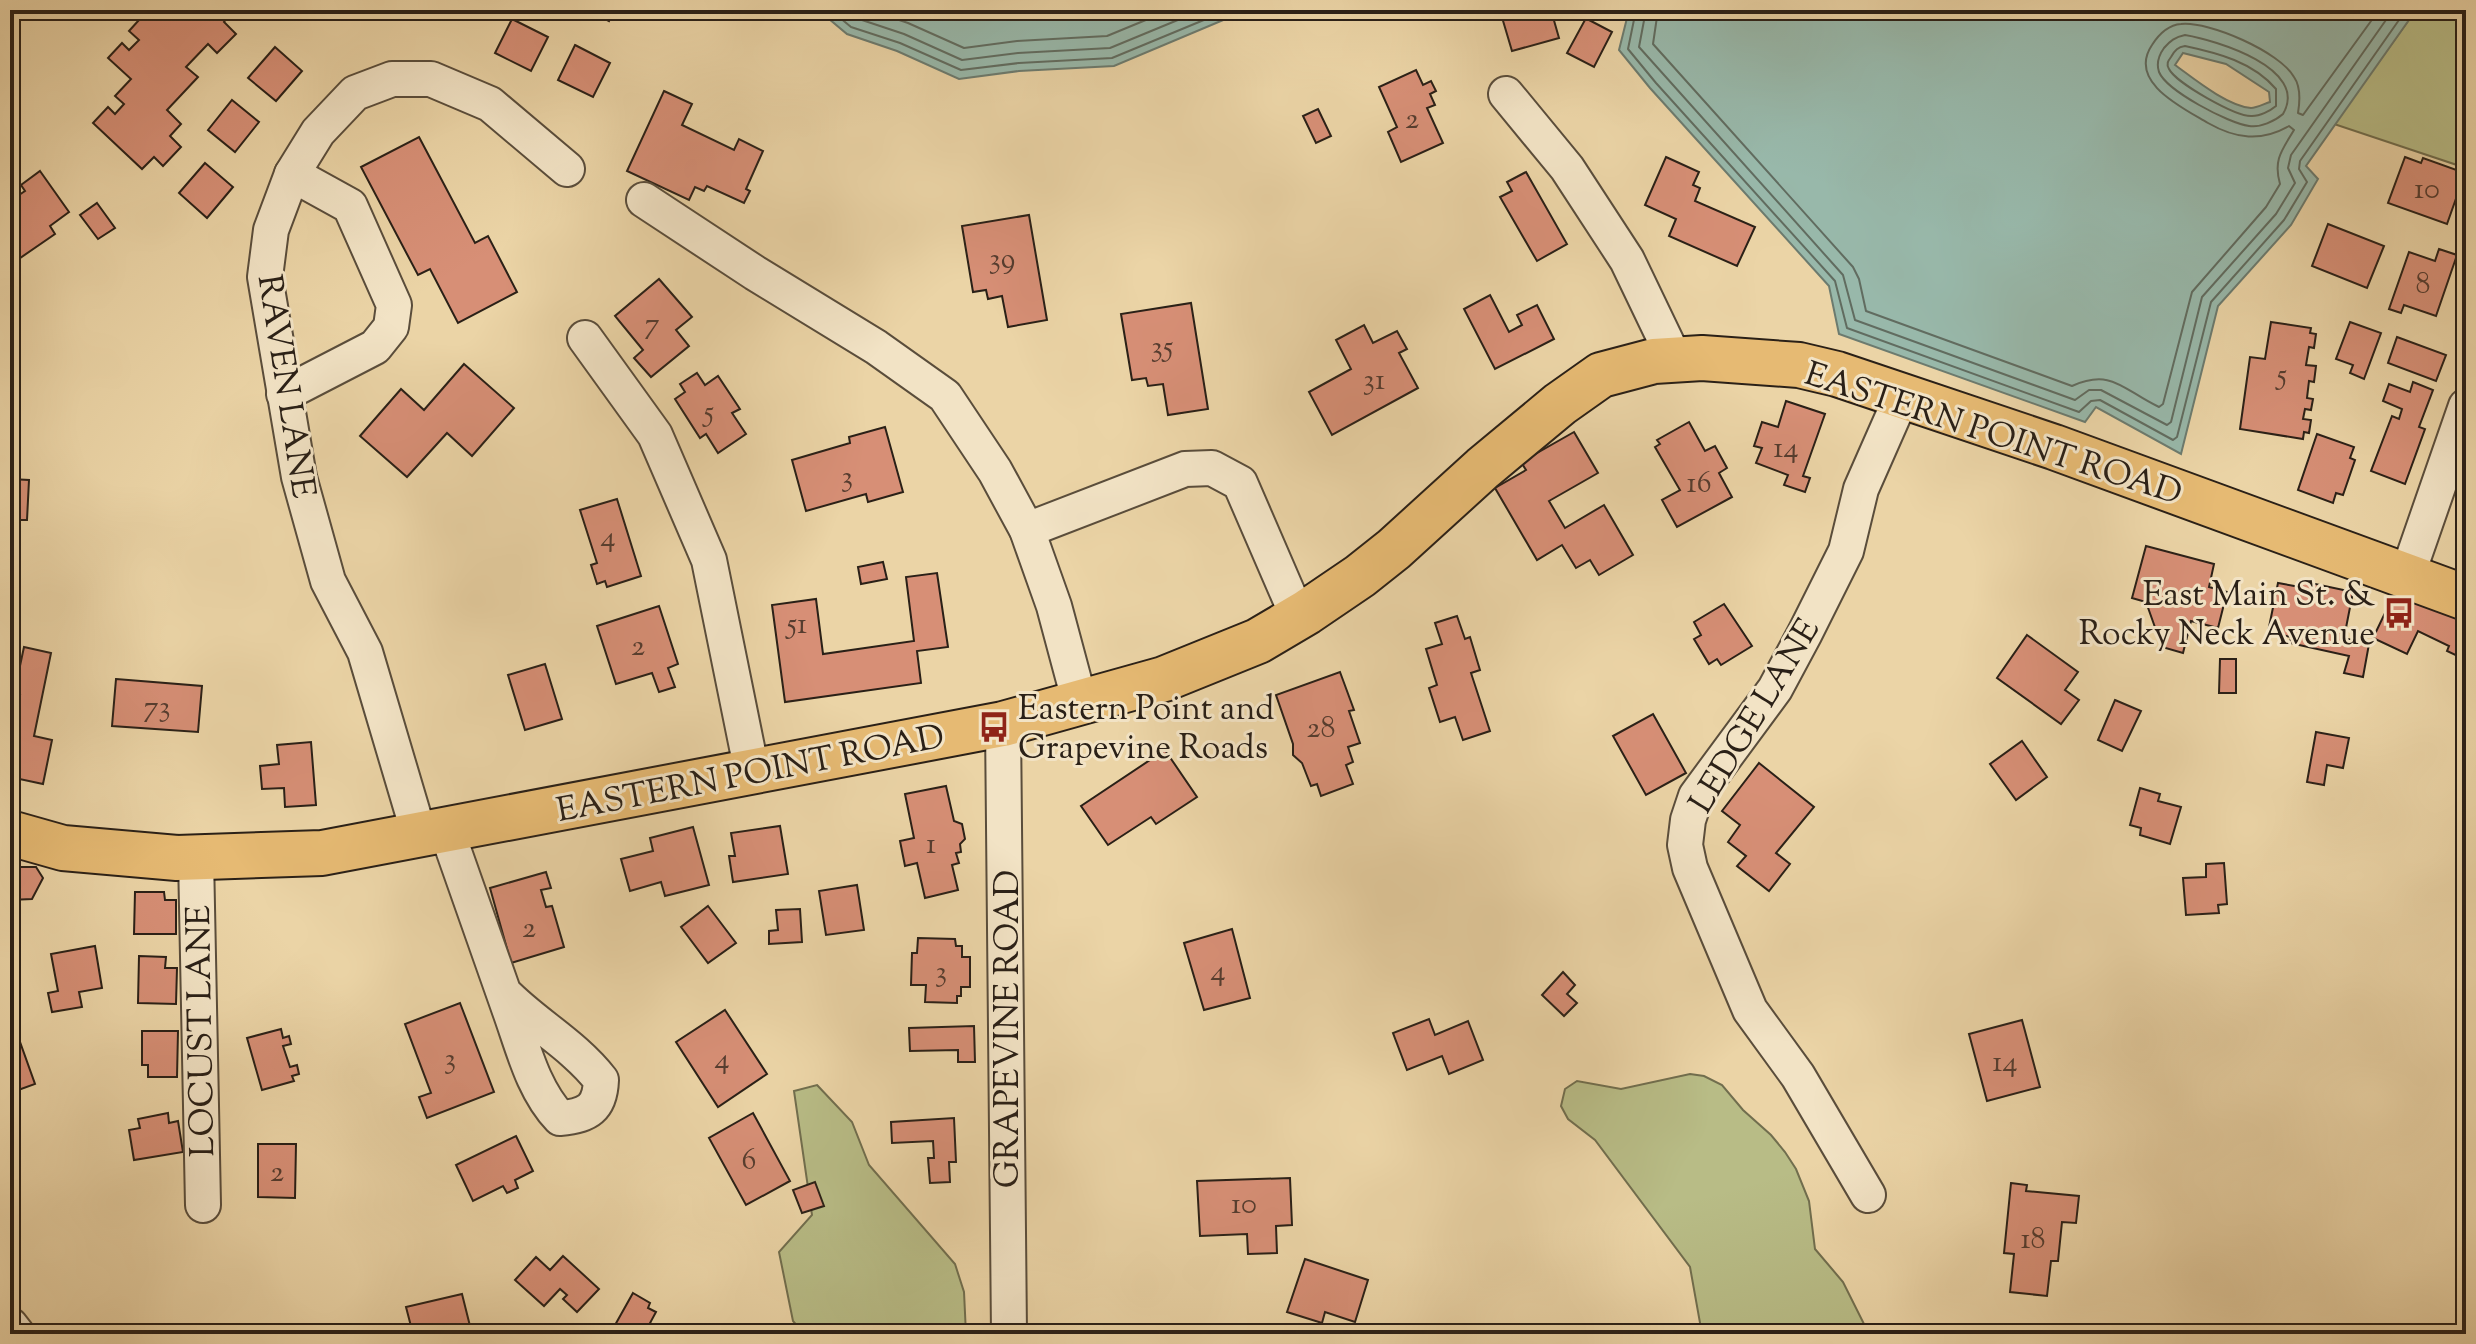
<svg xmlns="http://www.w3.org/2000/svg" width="2476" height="1344" viewBox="0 0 2476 1344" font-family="'Sorts Mill Goudy',serif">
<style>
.green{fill:#b8bc86;stroke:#716e4e;stroke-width:2}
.water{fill:#98b8aa;stroke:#6c7b6f;stroke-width:2;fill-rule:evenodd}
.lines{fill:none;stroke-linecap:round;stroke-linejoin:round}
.shore{stroke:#616c60;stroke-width:2}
.building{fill:#d78f76;stroke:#2a2017;stroke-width:2}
.minor-casing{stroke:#5a4d3b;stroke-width:38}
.major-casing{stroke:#2a2017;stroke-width:48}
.minor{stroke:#f2e3c5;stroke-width:34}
.major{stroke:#e6ba73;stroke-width:44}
.labels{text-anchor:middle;stroke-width:6;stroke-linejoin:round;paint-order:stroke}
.number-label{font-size:30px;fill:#553c2f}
.street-label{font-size:34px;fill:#2a2017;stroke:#f2e3c5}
.poi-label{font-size:34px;fill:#2a2017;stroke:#f2e3c5;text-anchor:end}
</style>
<rect width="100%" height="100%" fill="#ebd4a6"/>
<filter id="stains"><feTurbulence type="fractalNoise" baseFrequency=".0025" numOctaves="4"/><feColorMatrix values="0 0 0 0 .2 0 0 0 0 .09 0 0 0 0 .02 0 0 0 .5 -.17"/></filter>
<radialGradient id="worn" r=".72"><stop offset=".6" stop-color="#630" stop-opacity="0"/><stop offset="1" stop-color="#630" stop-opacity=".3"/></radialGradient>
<g class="green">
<polygon points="2416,10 2466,10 2466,168 2334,124"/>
<polygon points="1690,1074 1704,1076 1722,1085 1743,1110 1771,1135 1785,1152 1796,1169 1809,1201 1815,1249 1843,1282 1869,1334 1702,1334 1690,1267 1595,1140 1568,1119 1561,1106 1565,1089 1577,1081 1621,1089"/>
<polygon points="817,1085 852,1122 869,1165 955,1264 964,1292 966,1334 804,1334 793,1321 779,1252 812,1215 794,1091"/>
</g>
<g class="water">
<polygon points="791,10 1247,10 1114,66 1019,71 959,79 897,51 847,34 829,19"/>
<path d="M1629 10H2416L2306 166 2318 179 2291 225 2218 306 2181 454 2096 407 2085 422 1839 334 1829 286 1650 88 1619 50ZM2183 53 2226 64 2269 92 2270 102C2264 104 2256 108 2251 108 2227 106 2193 78 2175 65Z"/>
</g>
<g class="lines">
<g class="shore">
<polyline points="825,10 833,12 851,27 900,43 961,70 1019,63 1112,58 1228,10"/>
<polyline points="846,10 856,18 904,34 962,60 1018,53 1110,48 1202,10"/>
<polyline points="870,10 908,23 964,48 1017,41 1107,36 1170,10"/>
<polyline points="1636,10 1628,49 1656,83 1835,281 1847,328 2079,412 2091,401 2100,400 2173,440 2177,437 2211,302 2284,220 2307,182 2299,169 2300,161 2406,10"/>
<polyline points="1646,10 1639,47 1843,275 1855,320 2075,400 2089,390 2101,390 2167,425 2171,422 2202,297 2276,214 2295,183 2288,168 2291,155 2393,10"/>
<path d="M1658 10 1653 44 1853 267 1859 279 1866 311 2072 386C2112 368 2123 390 2159 407L2163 404 2192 292 2266 207 2280 184C2273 160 2282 150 2294 130L2289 126C2261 142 2236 139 2208 123 2183 108 2127 82 2152 45 2159 34 2168 25 2181 24 2209 21 2280 52 2294 77 2301 87 2300 101 2298 113L2303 115 2379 10"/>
<path d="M2185 35C2215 40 2310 68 2283 114 2275 121 2260 128 2249 126 2228 123 2167 91 2159 72 2156 63 2159 55 2164 48 2170 41 2175 37 2185 35Z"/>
<path d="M2185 46C2218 53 2253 62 2276 89V106C2270 111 2260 116 2252 116 2236 117 2176 83 2169 69 2166 64 2168 61 2171 57 2175 50 2178 47 2185 46Z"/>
</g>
</g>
<g class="building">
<polygon points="148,10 233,10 224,22 236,34 217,53 208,44 186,67 198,77 167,110 181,124 170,136 181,147 163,166 154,157 142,169 93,123 108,107 115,114 124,104 115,96 131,79 108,58 122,43 129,50 139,40 129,31"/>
<polygon points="588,10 614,10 609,21"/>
<polygon points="1515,10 1551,10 1559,38 1512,51 1501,14"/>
<polygon points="1565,10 1594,10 1589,20 1612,32 1594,67 1567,53 1585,20"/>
<polygon points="512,19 548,37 531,71 495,53"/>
<polygon points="575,45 610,63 593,97 558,80"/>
<polygon points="275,47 302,71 276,101 248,78"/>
<polygon points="1416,70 1423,85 1431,81 1436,91 1430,94 1435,105 1427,108 1443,143 1401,162 1388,132 1397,127 1379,87"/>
<polygon points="664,91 692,104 682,125 734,150 739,139 763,151 746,189 750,191 744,203 707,186 704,191 695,187 689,200 627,171"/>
<polygon points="232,100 259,122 235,152 208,130"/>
<polygon points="1318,109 1331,136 1316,143 1303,116"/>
<polygon points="419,137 475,243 488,236 517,292 458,323 430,269 418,275 361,167"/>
<polygon points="1666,157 1699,172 1693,185 1700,188 1695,201 1755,227 1737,266 1669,236 1676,219 1645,205"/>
<polygon points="2405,157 2421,163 2423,158 2465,173 2447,224 2388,203"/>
<polygon points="205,163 233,187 207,218 179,193"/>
<polygon points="40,171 69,212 50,226 55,234 10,265 10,201 25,191 21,185"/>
<polygon points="1526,172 1567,244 1537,261 1500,197 1512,191 1507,182"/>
<polygon points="97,203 115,228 98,239 80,215"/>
<polygon points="1029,215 1047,320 1008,327 1002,296 988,299 986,290 973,292 962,226"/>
<polygon points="2328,224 2384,246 2367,288 2312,266"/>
<polygon points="2439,249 2457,255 2436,316 2404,305 2401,313 2389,309 2409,252 2435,261"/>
<polygon points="659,279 692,317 676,330 689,346 651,377 634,358 643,350 615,316"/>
<polygon points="1490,295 1509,332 1522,325 1517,315 1537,305 1554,339 1495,369 1464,309"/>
<polygon points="1191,303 1208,409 1168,415 1163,384 1148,386 1146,378 1132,380 1121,314"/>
<polygon points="2271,322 2311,328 2310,333 2316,334 2314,348 2309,347 2306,365 2316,366 2314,382 2309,381 2307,398 2313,399 2311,410 2305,409 2303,419 2311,420 2309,433 2304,432 2303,439 2240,429 2250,357 2265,359"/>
<polygon points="2350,322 2381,333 2364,379 2350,373 2353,365 2336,359"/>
<polygon points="1364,325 1373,343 1397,331 1407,349 1399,353 1418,388 1332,435 1309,392 1351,369 1336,340"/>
<polygon points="2397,337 2446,355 2436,381 2388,363"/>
<polygon points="464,364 514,408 472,456 447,433 407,477 360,436 401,389 424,410"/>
<polygon points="697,373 705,385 718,376 740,409 732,413 746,434 718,453 706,434 700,438 675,399 685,392 680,384"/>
<polygon points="2413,382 2433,390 2419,427 2425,429 2405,484 2371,471 2392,416 2399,419 2402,409 2383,401 2389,384 2410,392"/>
<polygon points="1786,401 1825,414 1803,476 1810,478 1805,492 1784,485 1788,475 1756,463 1762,448 1754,446 1762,422 1778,427"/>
<polygon points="1689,422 1705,451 1715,446 1727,468 1719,473 1732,497 1677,527 1662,500 1680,490 1655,447 1660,444 1657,440"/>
<polygon points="885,427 903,492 868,502 866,494 806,511 792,460 850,443 849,437"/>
<polygon points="10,432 18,432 17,451 10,450"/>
<polygon points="1574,432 1598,473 1549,501 1565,528 1604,505 1633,555 1599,575 1590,560 1576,568 1562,545 1537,560 1495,488 1526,470 1521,462"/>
<polygon points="2317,434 2354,447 2350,458 2355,460 2343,495 2336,493 2333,503 2298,490"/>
<polygon points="10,479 29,480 27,520 10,520"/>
<polygon points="617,499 641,576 607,587 605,581 597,584 591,565 597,563 580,510"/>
<polygon points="2146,546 2214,564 2209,587 2227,592 2218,628 2191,621 2183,653 2162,647 2146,602 2132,598"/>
<polygon points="883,562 887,579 861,584 858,567"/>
<polygon points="937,573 948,647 917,651 921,683 785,702 772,605 816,599 823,654 914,641 906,577"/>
<polygon points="2301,581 2353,592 2344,638 2369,644 2363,677 2344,673 2349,656 2290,643 2291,637 2268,632 2278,583 2300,587"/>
<polygon points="2396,590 2460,620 2463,611 2466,612 2466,660 2447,651 2449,646 2418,631 2407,654 2373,638"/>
<polygon points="1724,604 1752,646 1721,665 1717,659 1709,664 1694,639 1701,635 1694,622"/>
<polygon points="659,606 678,664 668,668 675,687 659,692 652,673 616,684 597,626"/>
<polygon points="1457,616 1465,639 1470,637 1480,670 1471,673 1490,731 1463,740 1455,717 1440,722 1429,688 1437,685 1426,649 1442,644 1435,623"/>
<polygon points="2027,635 2078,672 2065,690 2079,700 2061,724 1997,678"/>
<polygon points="24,647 51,653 34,736 52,740 43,784 10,777 10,732 12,732 20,695 14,694"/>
<polygon points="2220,659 2236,659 2236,693 2219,693"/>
<polygon points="545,664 562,719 525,730 508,675"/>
<polygon points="1340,672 1354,710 1349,711 1360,743 1348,747 1353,762 1346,765 1353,784 1321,796 1317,784 1311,786 1302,763 1293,755 1293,744 1276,695"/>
<polygon points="116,679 202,686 198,732 112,726"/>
<polygon points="2115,700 2141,711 2122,751 2098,740"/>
<polygon points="1653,714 1686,773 1646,795 1613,736"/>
<polygon points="2316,732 2349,738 2343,768 2327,765 2324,785 2307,782"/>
<polygon points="2022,741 2047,777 2016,800 1990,764"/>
<polygon points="311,742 316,805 285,807 284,788 262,789 260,766 279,764 277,745"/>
<polygon points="1165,750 1197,797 1156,824 1151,817 1108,845 1081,806"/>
<polygon points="1759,763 1814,807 1776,853 1790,864 1769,891 1737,866 1746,856 1728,842 1740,825 1722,811"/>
<polygon points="946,786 954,821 962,824 965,839 960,844 961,852 956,853 959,863 952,865 958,890 925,898 917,863 905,866 900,841 914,838 905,794"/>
<polygon points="2140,788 2160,794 2158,801 2181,807 2170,844 2140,835 2141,828 2130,825"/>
<polygon points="780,826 788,874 733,882 729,856 735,856 731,833"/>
<polygon points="693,827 709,885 665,896 661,882 630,891 621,859 653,851 650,838"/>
<polygon points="2224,863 2227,904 2218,905 2219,913 2186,915 2183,878 2206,877 2206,864"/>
<polygon points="10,867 36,867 43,878 32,899 10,900"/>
<polygon points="546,872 551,888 541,890 546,907 552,906 564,947 511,963 490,888"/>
<polygon points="857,885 864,930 826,935 819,891"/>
<polygon points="135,892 164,892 165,900 176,900 176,934 134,934"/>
<polygon points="708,906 736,943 708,963 681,927"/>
<polygon points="800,909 802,942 769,944 769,931 778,930 776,910"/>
<polygon points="1232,929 1250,998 1204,1010 1184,943"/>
<polygon points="918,938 955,939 956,946 962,946 962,957 970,957 970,987 961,987 961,996 957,996 957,1003 925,1002 926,985 911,985 912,953 917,953"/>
<polygon points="95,946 102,988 79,992 82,1007 52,1012 48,993 58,991 51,954"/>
<polygon points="139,956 166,957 165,968 177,968 176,1004 138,1003"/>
<polygon points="1563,972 1575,985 1567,994 1577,1003 1564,1016 1542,995"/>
<polygon points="460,1003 494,1092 427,1118 419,1097 431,1093 405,1024"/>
<polygon points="725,1010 767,1074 718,1107 676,1042"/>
<polygon points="10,1014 35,1084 10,1093"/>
<polygon points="1429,1019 1435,1035 1468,1021 1483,1060 1449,1074 1442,1056 1407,1070 1393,1033"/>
<polygon points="2022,1020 2040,1087 1987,1101 1969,1034"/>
<polygon points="974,1026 975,1062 958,1062 958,1050 910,1051 909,1028"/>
<polygon points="281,1029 283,1038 289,1036 291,1044 283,1046 290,1067 297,1065 299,1074 292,1076 294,1081 262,1090 247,1038"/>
<polygon points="142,1031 178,1031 177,1077 148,1077 148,1065 142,1065"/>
<polygon points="168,1113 169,1123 178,1121 183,1152 134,1160 129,1130 140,1128 138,1119"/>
<polygon points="753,1113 790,1181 746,1205 709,1138"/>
<polygon points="954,1118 956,1162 949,1162 950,1182 930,1183 928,1158 934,1158 933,1141 892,1143 891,1122"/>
<polygon points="516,1136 533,1171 515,1180 518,1188 507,1193 503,1186 473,1201 456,1165"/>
<polygon points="258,1144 296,1144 295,1198 258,1197"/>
<polygon points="1290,1178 1292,1225 1276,1226 1277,1253 1248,1254 1247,1234 1200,1236 1197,1181"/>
<polygon points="815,1182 824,1206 802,1213 793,1190"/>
<polygon points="2011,1183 2027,1185 2026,1191 2079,1196 2076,1223 2062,1222 2058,1261 2051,1261 2047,1296 2010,1292 2014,1254 2004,1253"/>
<polygon points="563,1256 599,1289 577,1312 563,1299 567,1295 560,1289 544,1306 515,1280 536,1257 550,1270"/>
<polygon points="1305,1259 1368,1280 1355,1322 1325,1312 1322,1323 1287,1312"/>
<polygon points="633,1293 650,1303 648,1308 656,1312 650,1323 664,1331 663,1334 610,1334"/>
<polygon points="462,1294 472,1334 413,1334 406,1307"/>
</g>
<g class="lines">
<defs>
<g id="minor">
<polyline points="1506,94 1567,168 1627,260 1675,360"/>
<polyline points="644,200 755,273 876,347 945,396 995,471 1027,530 1054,606 1080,703"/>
<polyline points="585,338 655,435 709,560 752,772"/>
<polyline points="284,394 375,347 391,327 394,305 350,206 292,174"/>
<polyline points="1027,530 1185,469 1212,468 1240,483 1298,617"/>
<polyline points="2407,576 2466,406"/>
<polyline points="1003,724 1009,1334"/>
<path d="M446 829C468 890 489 951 510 1011 523 1047 533 1090 560 1118 588 1116 600 1108 601 1080 574 1045 534 1024 504 993"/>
<polyline points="419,834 365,652 328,581 299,477 265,277 271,230 292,174 318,132 355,93 392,79 431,79 490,104 567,169"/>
<polyline points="196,857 203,1205"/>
<polyline points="1868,1195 1798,1076 1750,1010 1690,868 1685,845 1688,820 1696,796 1775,689 1805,633 1846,551 1861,489 1902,396"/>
<polyline points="10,1325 17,1334"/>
</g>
<polyline id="major" points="10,833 63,848 177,858 322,853 1003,724 1164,679 1258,641 1307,612 1360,576 1394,549 1483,468 1560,404 1601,375 1654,361 1702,358 1799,365 1837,374 2054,447 2466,598"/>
</defs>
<use href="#minor" class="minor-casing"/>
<use href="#major" class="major-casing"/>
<use href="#minor" class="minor"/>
<use href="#major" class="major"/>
</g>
<defs>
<symbol id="bus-bare" viewBox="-9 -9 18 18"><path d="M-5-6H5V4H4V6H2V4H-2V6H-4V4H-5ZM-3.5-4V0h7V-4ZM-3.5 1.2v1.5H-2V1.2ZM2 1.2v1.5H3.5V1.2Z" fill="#8f2418" stroke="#f2e3c5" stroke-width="2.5" paint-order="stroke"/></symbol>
</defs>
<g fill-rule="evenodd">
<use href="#bus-bare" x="2377" y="591" width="44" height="44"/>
<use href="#bus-bare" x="972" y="705" width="44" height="44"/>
</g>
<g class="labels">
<g class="number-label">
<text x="1412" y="128">2</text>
<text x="2427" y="198">10</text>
<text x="1002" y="268">39</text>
<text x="2423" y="293">8</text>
<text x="652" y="333">7</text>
<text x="1162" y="356">35</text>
<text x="2282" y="384">5</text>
<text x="1374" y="389">31</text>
<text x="709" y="421">5</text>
<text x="1786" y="457">14</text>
<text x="847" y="486">3</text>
<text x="1699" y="492">16</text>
<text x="608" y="546">4</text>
<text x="797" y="633">51</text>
<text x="638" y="655">2</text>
<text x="157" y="716">73</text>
<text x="1321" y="737">28</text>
<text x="931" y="853">1</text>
<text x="529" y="937">2</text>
<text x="1218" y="980">4</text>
<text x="941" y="981">3</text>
<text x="450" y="1068">3</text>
<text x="722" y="1068">4</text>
<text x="2005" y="1071">14</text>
<text x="749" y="1169">6</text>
<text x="277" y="1181">2</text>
<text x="1244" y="1213">10</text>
<text x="2033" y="1248">18</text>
</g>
<g class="street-label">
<text transform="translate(288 386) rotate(81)" y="12">RAVEN LANE</text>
<text transform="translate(1994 432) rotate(18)" y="12">EASTERN POINT ROAD</text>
<text transform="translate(1753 715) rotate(-59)" y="12">LEDGE LANE</text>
<text transform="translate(750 772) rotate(-11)" y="12">EASTERN POINT ROAD</text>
<text transform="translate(1006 1029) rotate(-90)" y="12">GRAPEVINE ROAD</text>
<text transform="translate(199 1031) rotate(-91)" y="12">LOCUST LANE</text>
</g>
<g class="poi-label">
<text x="2375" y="605">East Main St. &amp;<tspan x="2375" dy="39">Rocky Neck Avenue</tspan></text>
<text x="1018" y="719" text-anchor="start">Eastern Point and<tspan x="1018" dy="39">Grapevine Roads</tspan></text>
</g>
</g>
<rect width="2476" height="1344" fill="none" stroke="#ebd4a6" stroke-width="40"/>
<rect x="12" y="12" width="2452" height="1320" fill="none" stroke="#2a2017" stroke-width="4"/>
<rect x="20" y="20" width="2436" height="1304" fill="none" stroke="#2a2017" stroke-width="2"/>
<rect width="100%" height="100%" filter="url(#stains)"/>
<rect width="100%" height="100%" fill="url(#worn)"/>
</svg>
